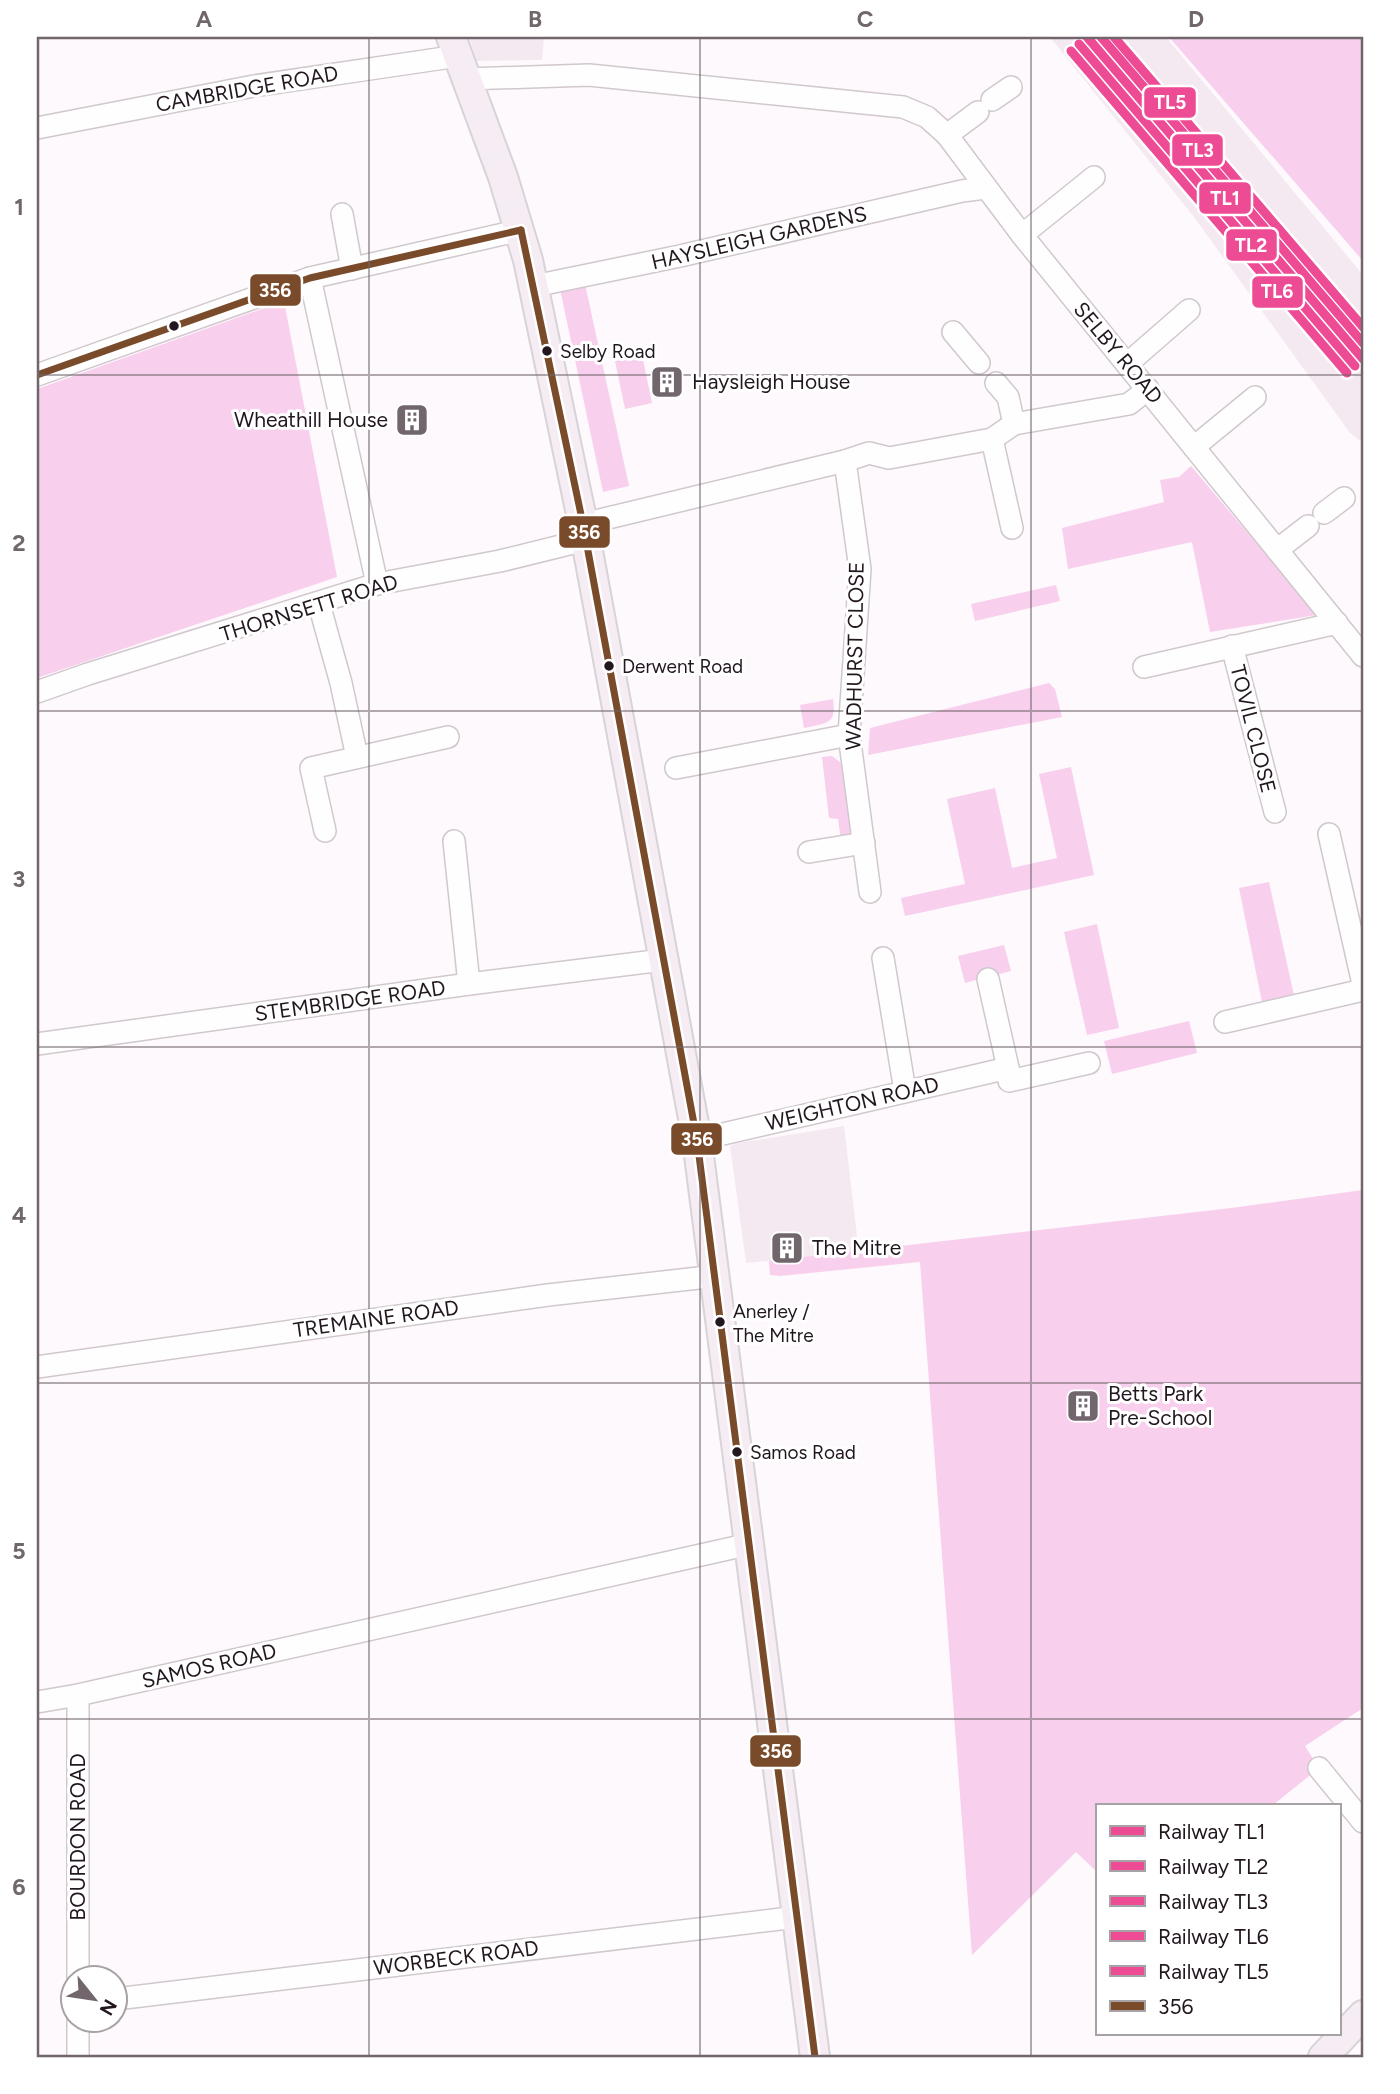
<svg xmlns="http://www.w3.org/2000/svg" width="1400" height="2094" viewBox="0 0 1400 2094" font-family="Figtree,sans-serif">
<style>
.built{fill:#f5e9f1}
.green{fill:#f8cfed}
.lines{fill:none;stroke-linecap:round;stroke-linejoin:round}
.minor-casing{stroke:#d0c8cd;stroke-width:24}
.major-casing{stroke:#d7d3d6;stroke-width:32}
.minor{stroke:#fffeff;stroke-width:21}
.major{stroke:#f6edf4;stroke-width:28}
.bus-1-casing{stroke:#fff;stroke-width:12}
.bus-1{stroke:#7a4b2a;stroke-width:7}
.rail-1-casing{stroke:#fff;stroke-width:14}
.rail-2-casing{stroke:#fff;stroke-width:14}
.rail-3-casing{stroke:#fff;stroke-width:14}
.rail-4-casing{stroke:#fff;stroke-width:14}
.rail-5-casing{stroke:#fff;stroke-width:14}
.rail-1{stroke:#ee4b95;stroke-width:9}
.rail-2{stroke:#ee4b95;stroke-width:9}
.rail-3{stroke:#ee4b95;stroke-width:9}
.rail-4{stroke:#ee4b95;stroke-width:9}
.rail-5{stroke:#ee4b95;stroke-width:9}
.grid{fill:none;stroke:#70666c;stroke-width:2;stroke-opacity:0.55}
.bus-dot{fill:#23171f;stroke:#fff;stroke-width:2.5}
.labels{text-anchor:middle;stroke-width:6;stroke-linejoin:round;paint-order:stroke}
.bus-label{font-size:19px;fill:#23171f;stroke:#fff;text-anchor:start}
.street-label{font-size:21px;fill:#23171f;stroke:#fff}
.poi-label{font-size:21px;fill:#23171f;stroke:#fff;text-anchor:start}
.line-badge{stroke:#fff;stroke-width:2.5}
.badge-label{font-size:19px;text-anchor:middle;font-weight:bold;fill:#fff}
.neatline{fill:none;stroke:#70666c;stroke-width:2.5}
.grid-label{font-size:23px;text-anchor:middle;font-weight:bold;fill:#70666c}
</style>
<rect width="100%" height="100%" fill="#fef9fc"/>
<g class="built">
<polygon points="469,37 544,37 542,60 477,61"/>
<polygon points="1050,37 1166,37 1363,275 1363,443 1350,433 1194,217"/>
<polygon points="844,1126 859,1252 746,1263 730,1146 738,1143"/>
</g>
<g class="green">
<polygon points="1169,37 1363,37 1363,261"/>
<polygon points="585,284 629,486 603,492 560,289"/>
<polygon points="284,301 337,577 37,678 37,389"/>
<polygon points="642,355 652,403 625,409 615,361"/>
<polygon points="1191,466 1317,615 1210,632 1192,542 1068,569 1062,528 1164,502 1160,480 1179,477"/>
<polygon points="1056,585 1060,601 975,621 971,604"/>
<polygon points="1049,683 1055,689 1062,717 868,755 870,728"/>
<path d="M833 699C837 725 826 723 804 728L800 705Z"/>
<polygon points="832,756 845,766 857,833 841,840 838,819 829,818 822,757"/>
<polygon points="1071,767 1094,875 905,916 901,898 965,884 947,799 995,788 1012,868 1057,858 1039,774"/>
<polygon points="1269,882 1295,1000 1263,1007 1239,888"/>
<polygon points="1097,924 1119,1028 1087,1035 1064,932"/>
<polygon points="1004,945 1011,971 965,983 958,956"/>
<polygon points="1189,1021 1197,1053 1112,1074 1104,1041"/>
<polygon points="1363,1190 1363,1708 1305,1746 1319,1768 1273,1805 1097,1805 1097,1872 1076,1852 972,1955 920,1262 780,1276 770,1275 769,1261 1231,1208"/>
</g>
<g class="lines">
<defs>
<g id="minor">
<polyline points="466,79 589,75 903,107 927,117 947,135 1022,235 1363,656"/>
<polyline points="992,100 1011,87"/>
<polyline points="37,128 254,86 458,56"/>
<polyline points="947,135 978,112"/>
<polyline points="342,214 352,269"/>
<polyline points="1022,235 1094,177"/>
<polyline points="310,278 377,584"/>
<polyline points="534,286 680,256 962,191 985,188"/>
<polyline points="953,332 979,363"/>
<polyline points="1127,364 1189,310"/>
<polyline points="37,375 310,278 521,230"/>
<polyline points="996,383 1008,397 1014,424"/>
<polyline points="992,439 1012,528"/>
<polyline points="1194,447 1255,397"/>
<polyline points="845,461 860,569 849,735 870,892"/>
<polyline points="1324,513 1344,498"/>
<polyline points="583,524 845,461 869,453 889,458 992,439 1014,424 1129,404 1148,389"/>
<polyline points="1277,550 1308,526"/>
<polyline points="319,604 341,683 357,757"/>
<polyline points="1232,646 1275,812"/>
<polyline points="1144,667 1337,623"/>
<polyline points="37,692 88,674 377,584 500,561 585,540"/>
<polyline points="676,768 849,735"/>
<polyline points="325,831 311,768 448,737"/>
<polyline points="1329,834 1363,984"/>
<polyline points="454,841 469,984"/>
<polyline points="809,852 864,843"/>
<polyline points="883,958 905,1091"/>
<polyline points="988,979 1008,1068"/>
<polyline points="1225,1022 1363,990"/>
<polyline points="37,1044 469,984 663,960"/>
<polyline points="697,1140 1008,1068 1009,1081 1089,1063"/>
<polyline points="37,1367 548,1295 716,1276"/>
<polyline points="37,1702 78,1695 750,1544"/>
<polyline points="1319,1768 1363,1822"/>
<polyline points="78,1979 78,1695"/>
<polyline points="116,1999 797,1917"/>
<polyline points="78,2057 78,2021"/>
</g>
<g id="major">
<polyline points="451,37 503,177 528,260 583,524 697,1140 815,2057"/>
<polyline points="1323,2057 1363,2015"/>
</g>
</defs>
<use href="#minor" class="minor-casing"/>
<use href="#major" class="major-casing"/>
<use href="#minor" class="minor"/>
<use href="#major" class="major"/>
<defs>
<g id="bus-1">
<polyline points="521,230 583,524 697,1140 815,2057"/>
<polyline points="37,375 310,278 521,230"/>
</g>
</defs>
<use href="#bus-1" class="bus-1-casing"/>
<use href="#bus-1" class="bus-1"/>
<defs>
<polyline id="rail-1" points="1087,37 1363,359"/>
<polyline id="rail-2" points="1079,44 1355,366"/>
<polyline id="rail-3" points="1101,37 1363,343"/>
<polyline id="rail-4" points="1071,51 1347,373"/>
<polyline id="rail-5" points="1114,37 1363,327"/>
</defs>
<use href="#rail-1" class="rail-1-casing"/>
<use href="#rail-2" class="rail-2-casing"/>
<use href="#rail-3" class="rail-3-casing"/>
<use href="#rail-4" class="rail-4-casing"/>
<use href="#rail-5" class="rail-5-casing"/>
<use href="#rail-1" class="rail-1"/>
<use href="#rail-2" class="rail-2"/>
<use href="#rail-3" class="rail-3"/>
<use href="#rail-4" class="rail-4"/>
<use href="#rail-5" class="rail-5"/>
</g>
<path class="grid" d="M369 37V2057M700 37V2057M1031 37V2057M37 375H1363M37 711H1363M37 1047H1363M37 1383H1363M37 1719H1363"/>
<defs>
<symbol id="building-square" viewBox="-11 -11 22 22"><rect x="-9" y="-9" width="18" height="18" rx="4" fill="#70666c" stroke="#fff"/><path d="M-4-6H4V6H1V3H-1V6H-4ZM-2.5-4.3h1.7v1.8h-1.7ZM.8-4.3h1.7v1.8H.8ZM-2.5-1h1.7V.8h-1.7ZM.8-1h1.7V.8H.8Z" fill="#fff"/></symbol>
</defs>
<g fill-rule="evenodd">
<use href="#building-square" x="648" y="363" width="38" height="38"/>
<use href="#building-square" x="393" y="401" width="38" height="38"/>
<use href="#building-square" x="768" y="1229" width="38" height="38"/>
<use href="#building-square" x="1064" y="1387" width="38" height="38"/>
</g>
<g class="bus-dot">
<circle cx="174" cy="326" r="6"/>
<circle cx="547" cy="351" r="6"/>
<circle cx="609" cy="666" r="6"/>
<circle cx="720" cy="1322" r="6"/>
<circle cx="737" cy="1452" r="6"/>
</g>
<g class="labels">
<g class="bus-label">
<text x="560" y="358">Selby Road</text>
<text x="622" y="673">Derwent Road</text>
<text x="733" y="1318">Anerley /<tspan x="733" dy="24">The Mitre</tspan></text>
<text x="750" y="1459">Samos Road</text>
</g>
<g class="street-label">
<text transform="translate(247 89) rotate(-10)" y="7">CAMBRIDGE ROAD</text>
<text transform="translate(759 238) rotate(-13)" y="7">HAYSLEIGH GARDENS</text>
<text transform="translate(1118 353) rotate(50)" y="7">SELBY ROAD</text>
<text transform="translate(309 608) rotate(-17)" y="7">THORNSETT ROAD</text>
<text transform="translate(855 656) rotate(-89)" y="7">WADHURST CLOSE</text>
<text transform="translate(1253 729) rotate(76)" y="7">TOVIL CLOSE</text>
<text transform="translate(350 1001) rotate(-8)" y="7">STEMBRIDGE ROAD</text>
<text transform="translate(852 1104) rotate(-13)" y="7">WEIGHTON ROAD</text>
<text transform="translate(376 1319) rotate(-8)" y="7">TREMAINE ROAD</text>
<text transform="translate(209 1666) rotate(-13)" y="7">SAMOS ROAD</text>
<text transform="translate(78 1837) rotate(-90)" y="7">BOURDON ROAD</text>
<text transform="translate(456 1958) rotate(-7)" y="7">WORBECK ROAD</text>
</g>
<g class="poi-label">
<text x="692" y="389">Haysleigh House</text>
<text x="388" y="427" text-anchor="end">Wheathill House</text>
<text x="812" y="1255">The Mitre</text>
<text x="1108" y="1401">Betts Park<tspan x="1108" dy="24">Pre-School</tspan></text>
</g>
</g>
<g class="line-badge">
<rect x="1143" y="86" width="54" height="33" rx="7" fill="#ee4b95"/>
<rect x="1171" y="133" width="53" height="34" rx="7" fill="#ee4b95"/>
<rect x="1198" y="181" width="54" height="34" rx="7" fill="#ee4b95"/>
<rect x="1225" y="228" width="53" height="34" rx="7" fill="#ee4b95"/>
<rect x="249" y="273" width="53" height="34" rx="7" fill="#7a4b2a"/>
<rect x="1251" y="275" width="53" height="34" rx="7" fill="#ee4b95"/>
<rect x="558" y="515" width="53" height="34" rx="7" fill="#7a4b2a"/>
<rect x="670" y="1122" width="53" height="34" rx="7" fill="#7a4b2a"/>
<rect x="749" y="1734" width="53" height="34" rx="7" fill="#7a4b2a"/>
</g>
<g class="badge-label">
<text x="1170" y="109">TL5</text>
<text x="1198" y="157">TL3</text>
<text x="1225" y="205">TL1</text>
<text x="1251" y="252">TL2</text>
<text x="275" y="297">356</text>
<text x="1277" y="298">TL6</text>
<text x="584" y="539">356</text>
<text x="697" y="1146">356</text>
<text x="776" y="1758">356</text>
</g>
<rect width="1400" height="2094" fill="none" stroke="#ffffff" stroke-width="77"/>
<rect x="1096" y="1804" width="245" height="231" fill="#ffffff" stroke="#a7a2a5" stroke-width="2"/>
<rect x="1110" y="1826" width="35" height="10" fill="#ee4b95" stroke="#a7a2a5" stroke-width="2"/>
<text x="1158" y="1839" font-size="21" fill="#23171f">Railway TL1</text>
<rect x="1110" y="1861" width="35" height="10" fill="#ee4b95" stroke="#a7a2a5" stroke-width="2"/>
<text x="1158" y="1874" font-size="21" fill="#23171f">Railway TL2</text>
<rect x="1110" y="1896" width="35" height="10" fill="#ee4b95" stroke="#a7a2a5" stroke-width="2"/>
<text x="1158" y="1909" font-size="21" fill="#23171f">Railway TL3</text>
<rect x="1110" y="1931" width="35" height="10" fill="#ee4b95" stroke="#a7a2a5" stroke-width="2"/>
<text x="1158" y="1944" font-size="21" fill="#23171f">Railway TL6</text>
<rect x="1110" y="1966" width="35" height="10" fill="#ee4b95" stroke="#a7a2a5" stroke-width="2"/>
<text x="1158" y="1979" font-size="21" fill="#23171f">Railway TL5</text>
<rect x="1110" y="2001" width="35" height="10" fill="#7a4b2a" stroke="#a7a2a5" stroke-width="2"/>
<text x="1158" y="2014" font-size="21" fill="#23171f">356</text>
<g transform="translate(94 1999) rotate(120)"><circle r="33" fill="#ffffff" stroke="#a7a2a5" stroke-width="2"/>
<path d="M0-5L12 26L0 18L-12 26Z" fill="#70666c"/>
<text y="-10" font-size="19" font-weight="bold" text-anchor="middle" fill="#23171f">N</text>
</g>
<rect x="38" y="38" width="1324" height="2018" class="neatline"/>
<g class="grid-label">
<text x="204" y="27">A</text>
<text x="535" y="27">B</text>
<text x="865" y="27">C</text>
<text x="1196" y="27">D</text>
<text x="19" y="215">1</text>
<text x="19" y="551">2</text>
<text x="19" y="887">3</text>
<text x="19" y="1223">4</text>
<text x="19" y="1559">5</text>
<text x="19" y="1895">6</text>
</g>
</svg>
